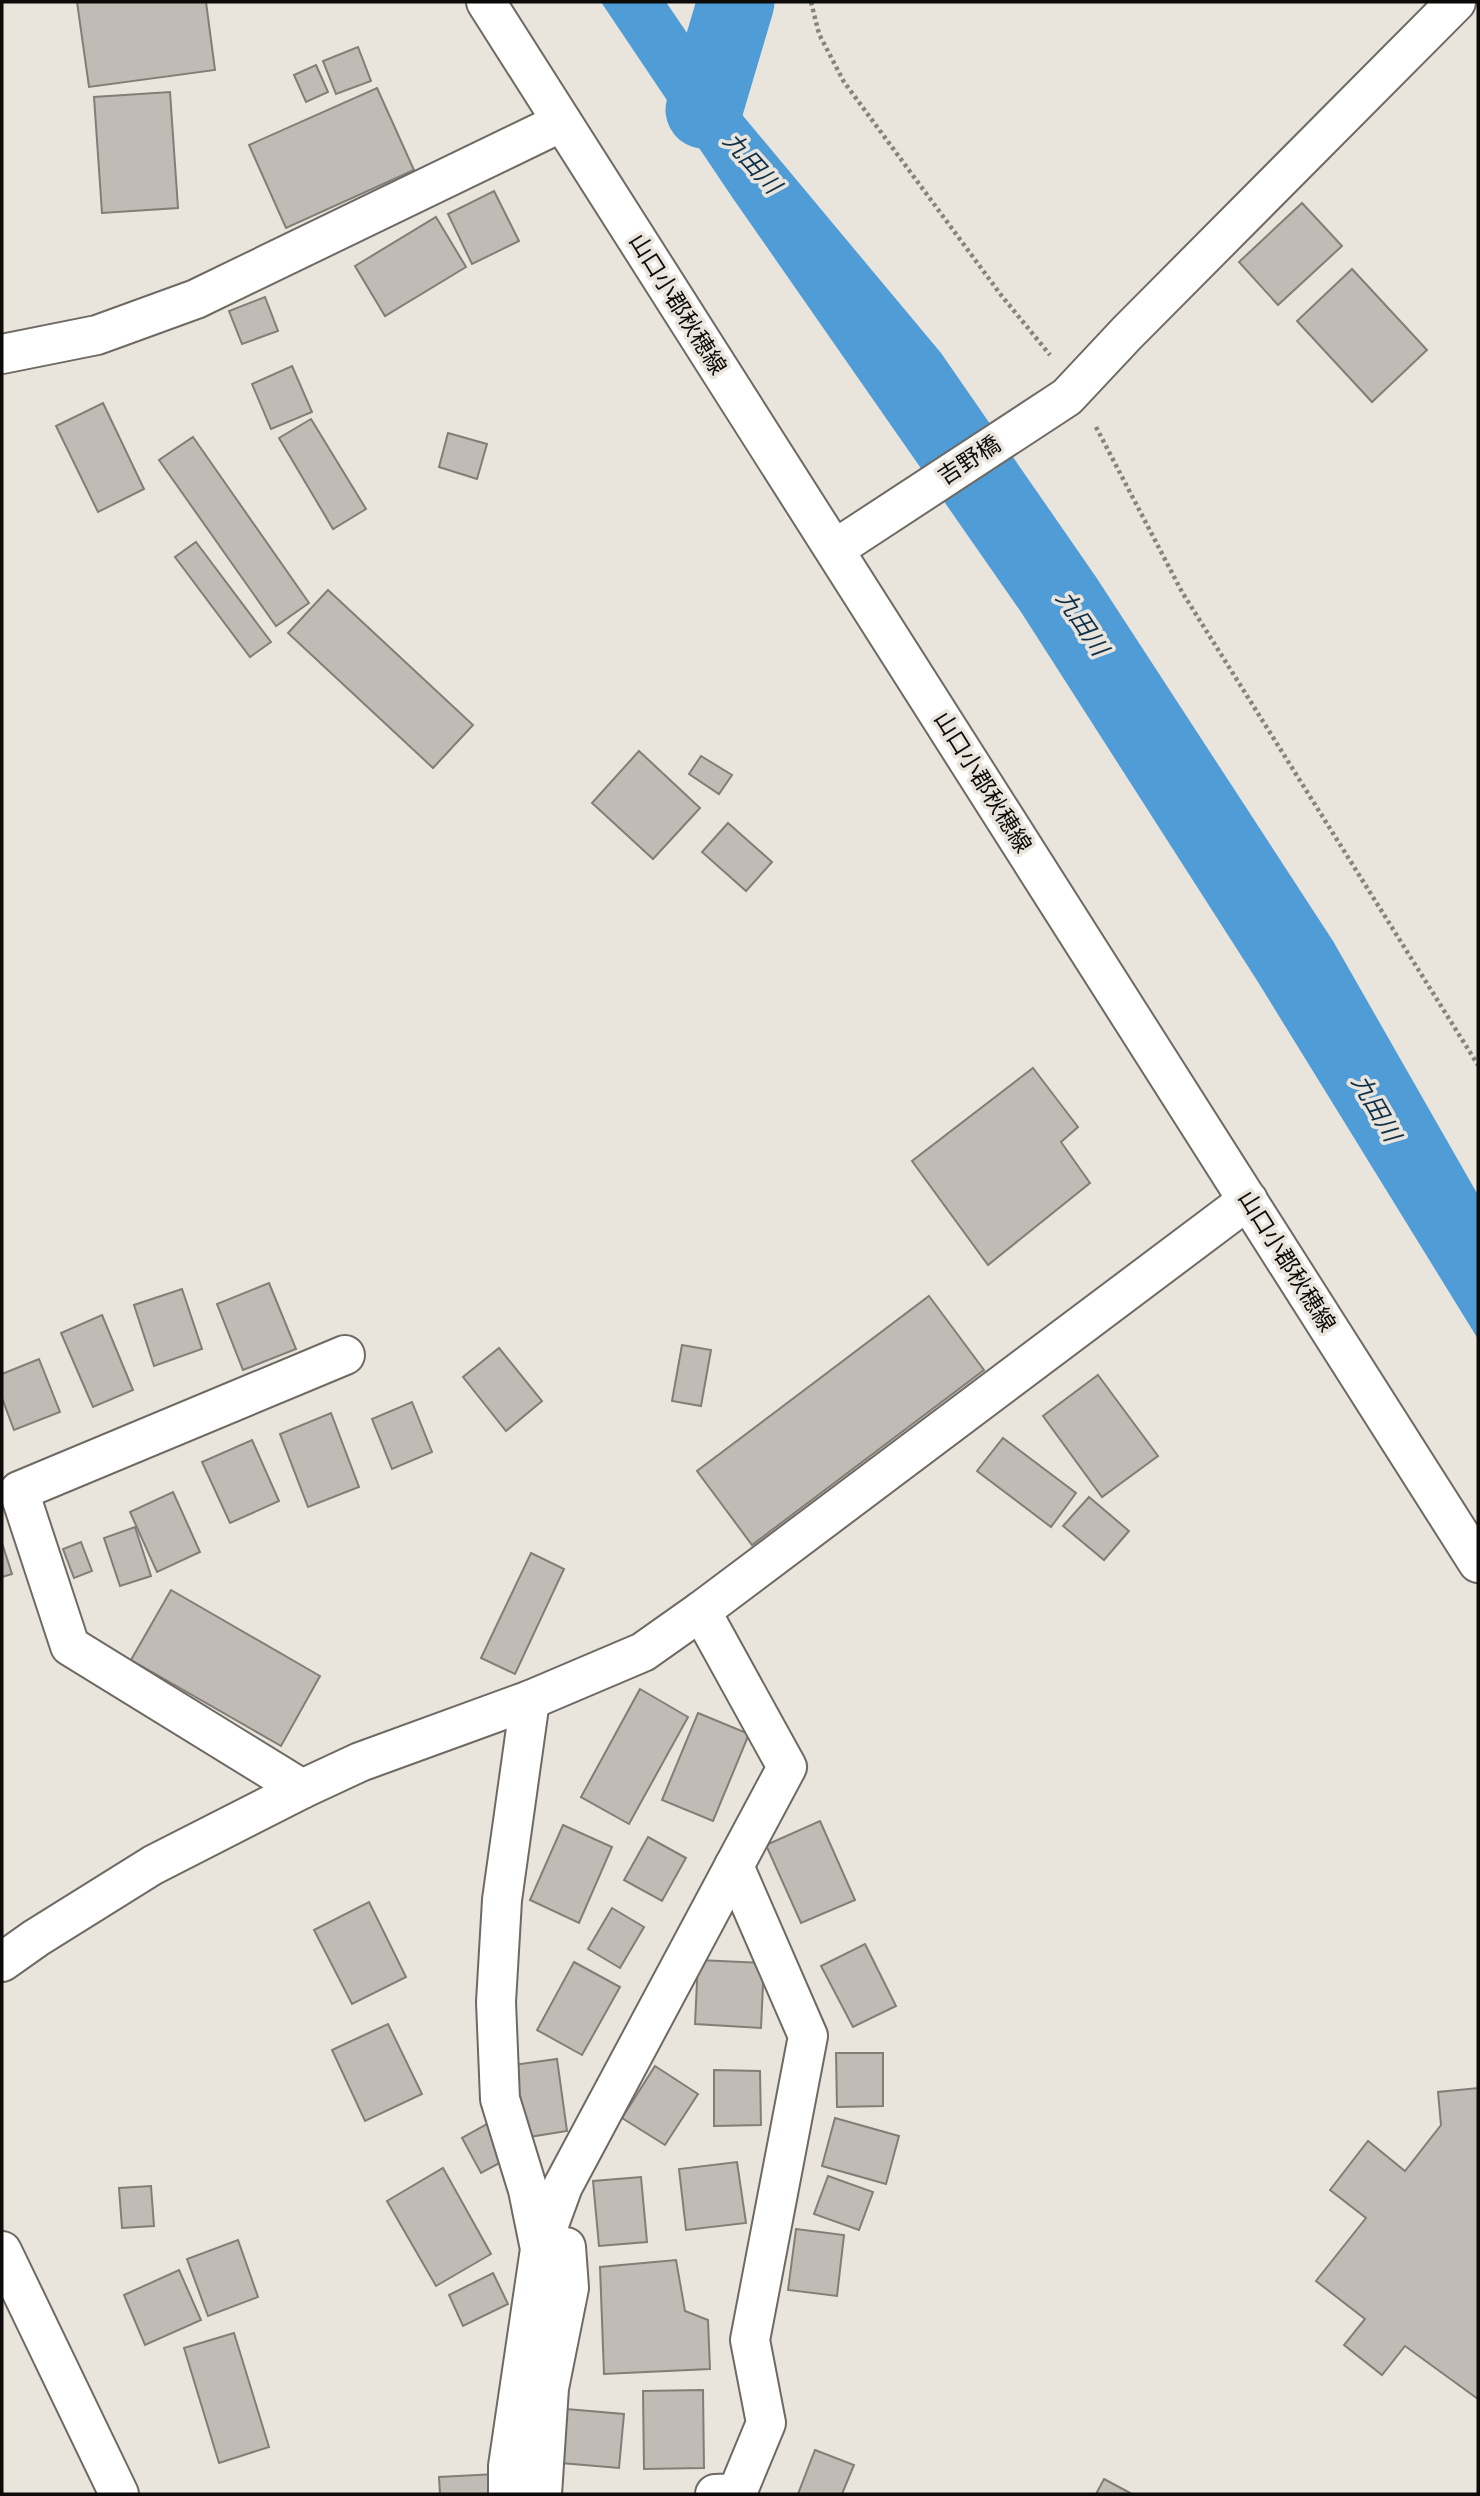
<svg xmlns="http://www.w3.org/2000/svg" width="1480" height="2496" viewBox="0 0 1480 2496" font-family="Arial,'Noto Sans JP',sans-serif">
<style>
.water{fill:#4f9cd7}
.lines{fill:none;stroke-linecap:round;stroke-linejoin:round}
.river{stroke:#4f9cd7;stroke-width:77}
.building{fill:#c0bbb4;stroke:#827e77;stroke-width:2}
.minor-casing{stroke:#6e6a63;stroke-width:42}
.major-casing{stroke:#6e6a63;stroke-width:42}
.path{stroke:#87847f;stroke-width:4.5;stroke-dasharray:3.5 3.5;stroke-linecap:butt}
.minor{stroke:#fff;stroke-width:38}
.major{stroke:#fff;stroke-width:38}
.labels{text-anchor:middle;stroke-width:7;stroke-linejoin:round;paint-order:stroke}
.street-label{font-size:23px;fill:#0d0b09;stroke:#e9e5dd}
.water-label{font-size:24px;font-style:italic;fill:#0f3049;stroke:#e9e5dd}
</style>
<rect width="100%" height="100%" fill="#e9e5dd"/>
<polygon class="water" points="601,2 666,2 744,117 941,353 1096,577 1333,941 1478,1195 1478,1339 1258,982 1021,612 732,197"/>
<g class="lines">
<polyline class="river" points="704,110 736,2"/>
</g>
<g class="building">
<polygon points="77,2 206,2 215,70 89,87"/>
<polygon points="358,47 371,81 336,94 323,61"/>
<polygon points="316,65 328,92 306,102 294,75"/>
<polygon points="377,88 414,170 286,228 249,145"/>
<polygon points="170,92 178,208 102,213 94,97"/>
<polygon points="494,191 519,241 472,264 448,214"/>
<polygon points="1302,203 1342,246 1278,305 1239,262"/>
<polygon points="436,217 466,267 385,316 355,266"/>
<polygon points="1352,269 1427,350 1372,402 1297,321"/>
<polygon points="265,297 278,331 242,344 229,311"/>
<polygon points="292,366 312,412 271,429 252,384"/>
<polygon points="103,403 144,489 98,512 56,426"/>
<polygon points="311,419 366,509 333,529 279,438"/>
<polygon points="448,433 487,444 477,479 439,467"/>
<polygon points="193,437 309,603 276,626 159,460"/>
<polygon points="196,542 271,642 250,657 175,557"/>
<polygon points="328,590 473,725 433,768 288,633"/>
<polygon points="639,751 700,808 653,859 592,803"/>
<polygon points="701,756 732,775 719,794 689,774"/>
<polygon points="728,823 772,862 746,891 702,852"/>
<polygon points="1033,1068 1078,1127 1061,1142 1090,1183 988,1265 912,1161"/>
<polygon points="269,1283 296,1349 243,1370 217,1304"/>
<polygon points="182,1289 202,1349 154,1366 134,1305"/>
<polygon points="929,1296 984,1370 752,1545 697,1471"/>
<polygon points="102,1315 133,1390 93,1407 61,1333"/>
<polygon points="682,1345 711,1350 701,1406 672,1401"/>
<polygon points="499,1348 542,1401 506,1431 463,1377"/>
<polygon points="39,1359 60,1412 14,1430 2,1398 2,1374"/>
<polygon points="1098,1375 1158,1456 1102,1497 1043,1416"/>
<polygon points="412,1402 432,1452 392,1469 372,1419"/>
<polygon points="331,1413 359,1487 308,1507 280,1434"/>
<polygon points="1003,1438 1076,1493 1051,1527 977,1471"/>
<polygon points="252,1440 279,1501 230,1523 202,1462"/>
<polygon points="173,1492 200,1552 157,1572 130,1512"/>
<polygon points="1089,1497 1129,1531 1104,1560 1063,1526"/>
<polygon points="135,1527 151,1576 120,1586 104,1538"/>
<polygon points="81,1542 92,1571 74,1578 63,1549"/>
<polygon points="2,1543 12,1574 2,1577"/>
<polygon points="531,1553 564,1569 515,1674 481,1658"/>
<polygon points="171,1590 320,1676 281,1746 131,1660"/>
<polygon points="640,1689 688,1717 629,1824 581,1797"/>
<polygon points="698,1713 749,1734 713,1821 662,1800"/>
<polygon points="820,1821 855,1900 801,1923 766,1845"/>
<polygon points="563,1825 612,1847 579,1923 530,1900"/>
<polygon points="648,1837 686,1858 662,1901 624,1880"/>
<polygon points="369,1902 406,1977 352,2004 314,1930"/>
<polygon points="612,1908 644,1927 620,1968 588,1949"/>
<polygon points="865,1944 896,2006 853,2027 821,1966"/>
<polygon points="698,1960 764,1963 761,2028 695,2024"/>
<polygon points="574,1962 620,1987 582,2055 537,2030"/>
<polygon points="388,2024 422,2094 365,2121 332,2050"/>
<polygon points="836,2053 883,2053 883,2106 837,2107"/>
<polygon points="557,2059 567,2131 523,2138 513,2065"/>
<polygon points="655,2066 698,2094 665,2145 622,2118"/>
<polygon points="714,2070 760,2071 761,2125 714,2126"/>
<polygon points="1478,2088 1478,2399 1405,2346 1382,2375 1344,2345 1365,2319 1316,2281 1366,2218 1330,2190 1368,2141 1405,2171 1441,2125 1438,2092"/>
<polygon points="835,2118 899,2136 886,2184 822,2166"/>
<polygon points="489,2123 507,2159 481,2173 462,2138"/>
<polygon points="737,2162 746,2223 686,2230 679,2169"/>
<polygon points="443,2168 491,2254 436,2286 387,2201"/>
<polygon points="828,2176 873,2192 859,2230 814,2214"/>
<polygon points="641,2177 647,2242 599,2246 593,2181"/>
<polygon points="151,2186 154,2226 122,2228 119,2188"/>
<polygon points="796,2229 844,2235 837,2296 788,2290"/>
<polygon points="238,2240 258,2297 208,2316 187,2259"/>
<polygon points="676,2260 685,2311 708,2320 710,2369 604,2374 600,2267"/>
<polygon points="179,2270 201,2320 145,2345 124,2295"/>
<polygon points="493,2273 508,2304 463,2326 449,2295"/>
<polygon points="234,2333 269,2447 219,2463 184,2348"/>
<polygon points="703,2390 704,2468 644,2469 643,2391"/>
<polygon points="566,2409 624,2414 619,2468 561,2463"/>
<polygon points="815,2450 854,2465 842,2494 798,2494"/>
<polygon points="496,2474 497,2494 440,2494 439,2477"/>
<polygon points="1104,2479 1132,2494 1096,2494"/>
</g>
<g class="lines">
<defs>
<g id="minor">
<polyline points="2,354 97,335 196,299 562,122"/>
<polyline points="835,549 1067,397 1127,333 1456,2"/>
<polyline points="302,1789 70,1646 19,1491 345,1355"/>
<polyline points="2,1962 36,1938 153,1865 302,1789 360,1762 530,1700 643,1652 701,1611 1248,1200"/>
<polyline points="2,2251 119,2494"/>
<polyline points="508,2494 508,2466 540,2249 528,2190 500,2099 496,2002 502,1900 530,1700"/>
<polyline points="542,2494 549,2388 569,2288 566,2247 540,2249 563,2186 787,1767 701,1611"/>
<polyline points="715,2494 737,2493 766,2423 750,2340 808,2036 734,1866"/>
</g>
<polyline id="major" points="486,2 1478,1563"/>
</defs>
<use href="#minor" class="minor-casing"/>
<use href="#major" class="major-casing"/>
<g class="path">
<polyline points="811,2 819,34 844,82 1001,295 1050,355"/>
<polyline points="1096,427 1182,592 1478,1065"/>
</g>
<use href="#minor" class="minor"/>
<use href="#major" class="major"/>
</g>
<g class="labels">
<g class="street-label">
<text transform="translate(678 304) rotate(58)" y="8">山口小郡秋穂線</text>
<text transform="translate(969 460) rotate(-33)" y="8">吉野橋</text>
<text transform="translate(983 782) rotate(58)" y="8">山口小郡秋穂線</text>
<text transform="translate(1287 1261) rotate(58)" y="8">山口小郡秋穂線</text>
</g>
<g class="water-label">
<text transform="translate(752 163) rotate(48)" y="8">九田川</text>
<text transform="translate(1082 623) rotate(56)" y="8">九田川</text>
<text transform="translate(1376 1108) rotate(60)" y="8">九田川</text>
</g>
</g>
<rect width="1480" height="2496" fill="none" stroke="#0d0b09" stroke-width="7"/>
</svg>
